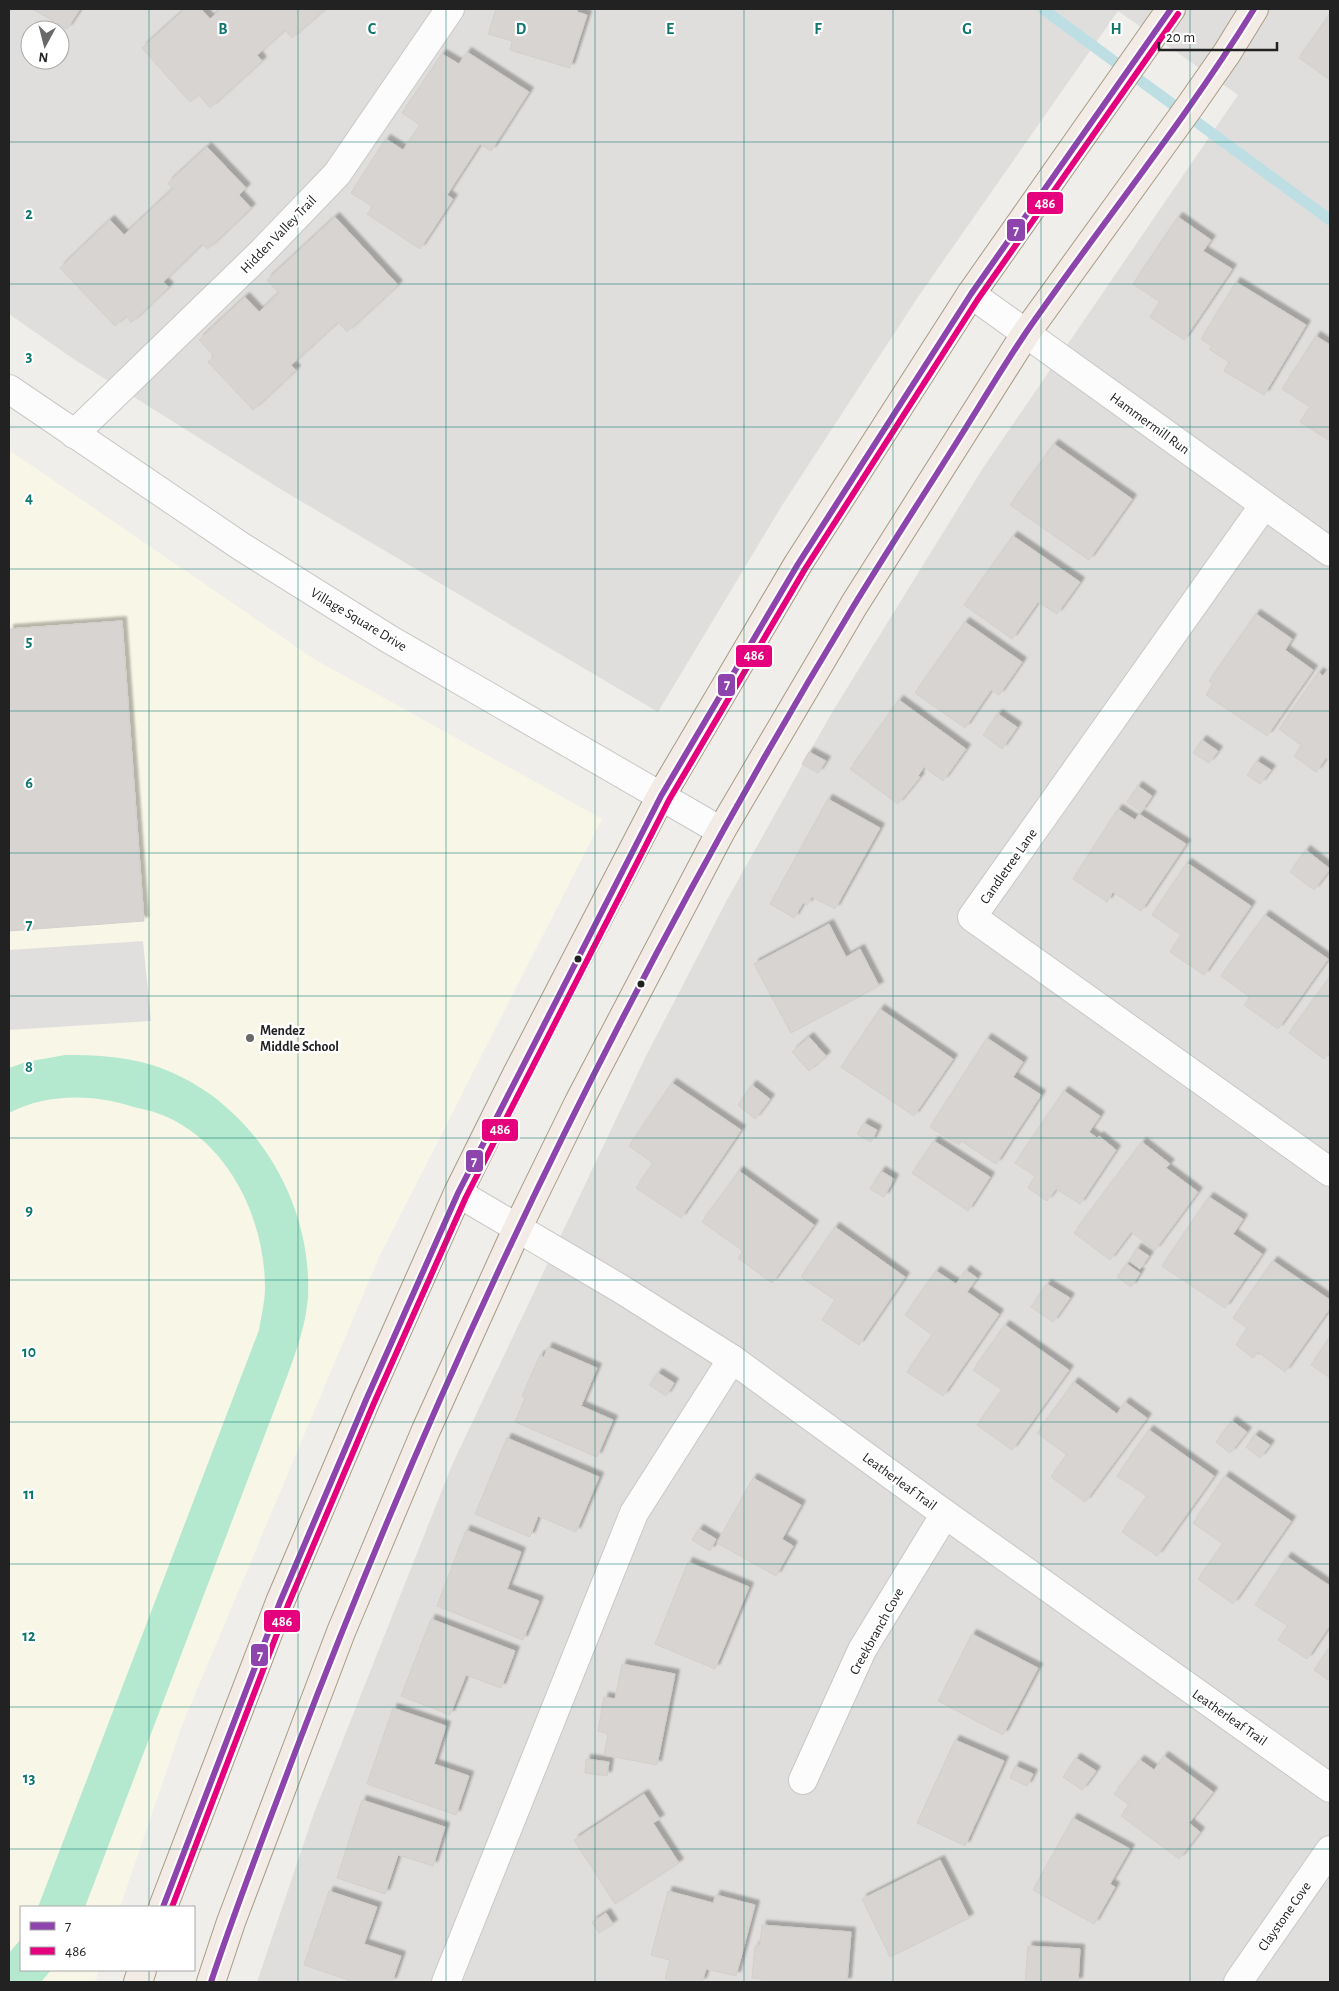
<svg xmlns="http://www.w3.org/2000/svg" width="1339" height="1991" viewBox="0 0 1339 1991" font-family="'Alegreya Sans',sans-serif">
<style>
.residential{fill:#dfdedc;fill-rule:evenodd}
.education{fill:#f8f7e7}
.pitch{fill:#b4e9d0}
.parking{fill:#e0dfde}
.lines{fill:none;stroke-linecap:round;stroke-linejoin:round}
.stream{stroke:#bddfe4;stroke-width:11}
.building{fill:#d7d4d1;stroke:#d3cfcb;filter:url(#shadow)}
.minor-casing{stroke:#c9c8c6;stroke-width:30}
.major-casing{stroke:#a79b86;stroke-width:30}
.path{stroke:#eddcdb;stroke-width:3;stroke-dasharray:2.5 2.5;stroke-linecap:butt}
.minor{stroke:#fdfcfc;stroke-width:28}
.major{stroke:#f3ece6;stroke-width:28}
.bus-1-casing{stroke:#fff;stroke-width:10}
.bus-2-casing{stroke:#fff;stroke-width:10}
.bus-1{stroke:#8e44ad;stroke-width:6}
.bus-2{stroke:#e5007d;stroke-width:6}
.grid{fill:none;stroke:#0f766e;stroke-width:1;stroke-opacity:0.55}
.bus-dot{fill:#222;stroke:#fff;stroke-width:2}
.poi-dot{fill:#6a6968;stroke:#fff;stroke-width:2}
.labels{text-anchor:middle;stroke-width:4.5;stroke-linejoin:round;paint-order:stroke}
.street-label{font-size:14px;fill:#222;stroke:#fff}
.poi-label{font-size:14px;font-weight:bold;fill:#222;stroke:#fff;text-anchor:start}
.grid-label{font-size:16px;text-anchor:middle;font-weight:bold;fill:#0f766e;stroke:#fff;stroke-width:4.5;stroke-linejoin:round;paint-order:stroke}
.line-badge{stroke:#fff;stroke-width:2}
.badge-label{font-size:14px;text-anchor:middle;font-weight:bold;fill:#fff}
</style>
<defs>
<filter id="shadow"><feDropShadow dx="4.5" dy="-4.5" stdDeviation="1" flood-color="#0004"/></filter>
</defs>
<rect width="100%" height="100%" fill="#f0eeea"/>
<path class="residential" d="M9 9H1330V1982H257L314 1813 452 1465 646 1056 728 898 831 714 983 468 1238 95 1118 11 918 297 781 507 658 712 282 490 75 360 9 314ZM30 30H60V60H30Z"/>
<polygon class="education" points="9,450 314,659 602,819 379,1257 182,1725 120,1907 21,1907 21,1970 99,1970 95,1982 9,1982"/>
<g class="pitch">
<path d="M65 1055C95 1055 123 1056 152 1065 248 1095 313 1197 308 1297 306 1324 297 1349 288 1374L85 1907H38L259 1330C261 1316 265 1302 265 1288 265 1221 231 1146 167 1117 155 1111 140 1109 127 1105 89 1094 45 1094 9 1113V1068L26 1062Z"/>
<polygon points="21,1939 21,1970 51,1970 41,1982 9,1982 9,1953"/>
</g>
<polygon class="parking" points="143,941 151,1021 9,1030 9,950"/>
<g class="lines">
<polyline class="stream" points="1043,9 1330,220"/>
</g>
<g class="building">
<polygon points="32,9 80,9 67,29"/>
<polygon points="185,9 201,9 210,19 221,9 325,9 292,38 285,30 257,55 262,61 210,108 199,95 190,102 142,48"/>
<polygon points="496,9 578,9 577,12 587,15 570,68 510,50 512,41 488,34"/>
<polygon points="1330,14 1330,80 1299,58"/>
<polygon points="467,52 529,92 491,151 480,144 447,195 453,199 420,249 367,214 373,207 351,193 386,139 403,150 420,125 402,113 442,54 459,64"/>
<polygon points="207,147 246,188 239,195 251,208 208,249 202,244 163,282 169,287 131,323 126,316 115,326 60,268 110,220 124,235 173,189 168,183"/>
<polygon points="335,217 398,285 347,332 338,322 291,365 296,370 253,410 208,362 214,356 199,340 245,297 259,312 279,293 267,280"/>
<polygon points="1178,217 1211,240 1203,251 1232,269 1184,340 1150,317 1160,302 1133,284"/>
<polygon points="1236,282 1306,325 1264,395 1224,371 1229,362 1209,349 1212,346 1201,339"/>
<polygon points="1316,336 1330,345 1330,441 1300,422 1310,407 1282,389"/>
<polygon points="1054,444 1132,499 1089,560 1010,505"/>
<polygon points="1013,536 1080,582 1057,614 1038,602 1012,639 964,605"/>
<polygon points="1256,614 1292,639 1285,650 1313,670 1267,736 1206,695 1213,684 1209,681"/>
<polygon points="122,621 144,921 9,931 9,629"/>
<polygon points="965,622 1022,662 999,695 991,690 965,728 915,693"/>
<polygon points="1330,666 1330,761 1326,758 1316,772 1294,756 1302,746 1279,729 1319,672 1323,676"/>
<polygon points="899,700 966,749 943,781 924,767 918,776 920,777 898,804 850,769"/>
<polygon points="998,714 1017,727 1002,749 983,735"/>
<polygon points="1202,740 1218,751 1209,763 1193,753"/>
<polygon points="809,752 826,761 818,773 802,764"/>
<polygon points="1257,761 1271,770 1260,784 1247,775"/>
<polygon points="1138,786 1152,796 1141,812 1127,802"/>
<polygon points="828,799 880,828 835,909 812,897 807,905 803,903 794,918 770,904"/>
<polygon points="1118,809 1135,820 1139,814 1186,844 1141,911 1113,892 1107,902 1073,879"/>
<polygon points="1306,850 1330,869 1314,890 1290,872"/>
<polygon points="1187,863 1251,906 1204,975 1170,952 1181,935 1152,915"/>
<polygon points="1265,915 1328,959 1278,1029 1244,1005 1250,997 1221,976"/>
<polygon points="829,924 846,957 860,949 879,986 791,1033 754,964"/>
<polygon points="1330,977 1330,1051 1324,1059 1289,1033"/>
<polygon points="880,1009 953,1059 914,1116 841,1067"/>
<polygon points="809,1037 826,1056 809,1071 792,1052"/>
<polygon points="987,1038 1023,1062 1013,1077 1041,1095 996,1164 961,1141 959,1145 930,1127"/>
<polygon points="672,1083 741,1130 681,1218 636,1188 653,1163 629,1146"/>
<polygon points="752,1085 770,1099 755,1119 738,1105"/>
<polygon points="1064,1091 1100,1116 1089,1132 1097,1138 1099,1136 1116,1150 1080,1204 1056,1189 1047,1201 1028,1188 1035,1176 1015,1163"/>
<polygon points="864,1123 877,1130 871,1142 857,1134"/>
<polygon points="934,1141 990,1177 968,1211 912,1173"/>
<polygon points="1142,1142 1170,1164 1166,1168 1198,1192 1155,1250 1131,1232 1110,1260 1074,1233"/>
<polygon points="739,1171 814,1225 772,1283 738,1258 743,1251 702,1222"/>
<polygon points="881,1171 894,1179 884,1197 870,1189"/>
<polygon points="1209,1197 1243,1219 1233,1234 1262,1254 1225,1308 1162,1266"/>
<polygon points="835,1227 905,1277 859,1345 822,1320 835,1300 801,1277"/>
<polygon points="1137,1248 1149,1256 1140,1269 1129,1261"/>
<polygon points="1273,1261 1330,1300 1330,1308 1285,1372 1258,1352 1253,1358 1236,1345 1247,1328 1233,1318"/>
<polygon points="1127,1264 1140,1273 1131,1287 1117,1277"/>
<polygon points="966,1270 977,1278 967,1292 999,1314 943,1396 907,1372 932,1335 905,1315 936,1271 956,1284"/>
<polygon points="1047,1284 1070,1298 1053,1322 1031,1307"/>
<polygon points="1005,1325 1069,1370 1012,1450 977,1425 1002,1390 973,1370"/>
<polygon points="1330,1337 1330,1378 1311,1365"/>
<polygon points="548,1347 597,1368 581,1406 613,1420 597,1457 515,1422 525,1398 522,1396 540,1355 544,1357"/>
<polygon points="658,1373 674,1383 666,1396 649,1385"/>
<polygon points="1074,1382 1117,1414 1125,1402 1147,1418 1085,1502 1051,1477 1067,1455 1037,1433"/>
<polygon points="1232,1421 1247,1432 1230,1453 1216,1442"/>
<polygon points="1149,1430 1214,1476 1157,1556 1122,1532 1147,1496 1117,1476"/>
<polygon points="1255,1435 1270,1445 1260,1458 1246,1447"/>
<polygon points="507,1438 599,1477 576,1532 538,1516 530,1537 475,1514"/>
<polygon points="1225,1476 1291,1521 1233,1604 1198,1579 1223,1544 1193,1523"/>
<polygon points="753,1478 801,1505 782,1539 793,1546 776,1576 717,1543"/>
<polygon points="699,1529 716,1539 710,1551 692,1540"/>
<polygon points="466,1530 521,1552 507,1589 539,1601 523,1640 437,1606"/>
<polygon points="1287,1557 1330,1586 1330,1625 1307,1659 1278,1640 1288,1626 1255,1605"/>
<polygon points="688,1562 749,1587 715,1669 655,1644"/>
<polygon points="431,1619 515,1651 501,1688 466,1675 450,1715 401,1696"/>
<polygon points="972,1634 1038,1668 1003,1735 938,1701"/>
<polygon points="1330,1647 1330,1681 1314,1670"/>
<polygon points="622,1664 675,1674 657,1765 604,1755 608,1734 598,1731 604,1697 615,1699"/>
<polygon points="393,1708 446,1726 434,1764 469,1776 456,1815 367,1784"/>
<polygon points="955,1740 1004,1761 965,1846 917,1823"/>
<polygon points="1164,1756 1213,1792 1189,1823 1200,1832 1179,1859 1121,1816 1129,1805 1114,1794 1140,1760 1154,1770"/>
<polygon points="1076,1758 1096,1771 1082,1790 1063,1777"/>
<polygon points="586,1759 609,1762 607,1776 585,1773"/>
<polygon points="1015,1766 1033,1774 1027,1786 1010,1778"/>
<polygon points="644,1794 660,1819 653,1823 679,1863 615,1904 574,1840"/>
<polygon points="362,1800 445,1827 433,1866 398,1855 385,1894 337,1878"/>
<polygon points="1073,1818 1130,1849 1110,1884 1115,1887 1094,1924 1033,1890"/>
<polygon points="940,1860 969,1918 890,1957 862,1899"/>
<polygon points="329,1891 377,1907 364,1944 401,1956 392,1982 354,1982 304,1965"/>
<polygon points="668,1891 713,1903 716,1895 755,1905 736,1976 706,1969 702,1982 678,1982 665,1979 670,1960 651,1955"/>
<polygon points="606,1913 613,1924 599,1933 592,1922"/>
<polygon points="762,1925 851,1932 847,1982 761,1982 761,1979 752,1978 755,1946 760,1945"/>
<polygon points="1028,1946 1080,1949 1078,1982 1025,1982"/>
</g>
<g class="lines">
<defs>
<g id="minor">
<polyline points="971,294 1330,552"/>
<polyline points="9,389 242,547 389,639 721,831"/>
<polyline points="74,434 261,253 337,174 450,9"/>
<polyline points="1264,505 972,917 1330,1172"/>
<polyline points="458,1193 621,1289 732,1359 945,1514 1330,1788"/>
<polyline points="803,1780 862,1650 945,1514"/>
<polyline points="446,1982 634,1513 732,1359"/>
<polyline points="1238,1982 1330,1850"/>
</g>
<g id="major">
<polyline points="163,1907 280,1602 366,1400 458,1193 517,1074 661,796 798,564 971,294 1171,9"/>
<polyline points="138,1982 142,1970"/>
<polyline points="211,1982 231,1922 341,1632 426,1430 518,1227 579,1102 721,831 854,605 1026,333 1190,106 1227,53 1254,9"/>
</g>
</defs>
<use href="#minor" class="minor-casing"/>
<use href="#major" class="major-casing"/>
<polyline class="path" points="9,462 10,462"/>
<use href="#minor" class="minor"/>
<use href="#major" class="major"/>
<defs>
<g id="bus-1">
<polyline points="163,1907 280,1602 366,1400 458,1193 661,796 798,564 971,294 1171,9"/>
<path d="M211 1982C237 1904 267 1827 296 1750 447 1353 633 970 853 607 886 553 921 499 955 445 979 407 1002 368 1027 331 1102 223 1185 121 1254 9"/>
</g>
<polyline id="bus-2" points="172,1907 288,1605 374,1403 466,1197 669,800 805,569 978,299 1178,14"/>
</defs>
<use href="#bus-1" class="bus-1-casing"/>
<use href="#bus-2" class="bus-2-casing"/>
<use href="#bus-1" class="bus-1"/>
<use href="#bus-2" class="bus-2"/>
</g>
<path class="grid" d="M149 9V1907M298 9V1982M446 9V1982M595 9V1982M744 9V1982M893 9V1982M1041 9V1982M1190 9V1982M9 142H1330M9 284H1330M9 427H1330M9 569H1330M9 711H1330M9 853H1330M9 996H1330M9 1138H1330M9 1280H1330M9 1422H1330M9 1564H1330M9 1707H1330M9 1849H1330M149 1970V1982"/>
<g class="bus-dot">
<circle cx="578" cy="959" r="4.5"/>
<circle cx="641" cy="984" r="4.5"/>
</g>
<circle class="poi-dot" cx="250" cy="1038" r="5"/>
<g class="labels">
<g class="street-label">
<text transform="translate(278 234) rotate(-46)" y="5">Hidden Valley Trail</text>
<text transform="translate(1150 423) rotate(36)" y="5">Hammermill Run</text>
<text transform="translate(359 619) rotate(31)" y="5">Village Square Drive</text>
<text transform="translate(1008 866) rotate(-55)" y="5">Candletree Lane</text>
<text transform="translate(900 1481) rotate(36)" y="5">Leatherleaf Trail</text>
<text transform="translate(876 1631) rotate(-61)" y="5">Creekbranch Cove</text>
<text transform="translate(1230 1717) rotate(35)" y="5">Leatherleaf Trail</text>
<text transform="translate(1284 1916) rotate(-55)" y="5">Claystone Cove</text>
</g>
<g class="poi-label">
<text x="260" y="1035">Mendez<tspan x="260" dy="16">Middle School</tspan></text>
</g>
</g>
<g class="grid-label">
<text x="223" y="34">B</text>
<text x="372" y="34">C</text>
<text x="521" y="34">D</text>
<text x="670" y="34">E</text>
<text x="818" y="34">F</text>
<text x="967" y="34">G</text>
<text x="1116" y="34">H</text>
<text x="29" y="219">2</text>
<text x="29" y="361">3</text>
<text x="29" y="503">4</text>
<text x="29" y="646">5</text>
<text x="29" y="788">6</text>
<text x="29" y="930">7</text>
<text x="29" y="1072">8</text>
<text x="29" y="1215">9</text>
<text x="29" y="1357">10</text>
<text x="29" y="1499">11</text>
<text x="29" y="1641">12</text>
<text x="29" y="1783">13</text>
</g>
<g class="line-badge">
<rect x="1026" y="191" width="38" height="24" rx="5" fill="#e5007d"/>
<rect x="1006" y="218" width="20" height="24" rx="5" fill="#8e44ad"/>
<rect x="735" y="644" width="38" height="24" rx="5" fill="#e5007d"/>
<rect x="717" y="673" width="19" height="24" rx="5" fill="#8e44ad"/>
<rect x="481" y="1118" width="38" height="24" rx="5" fill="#e5007d"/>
<rect x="465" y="1149" width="19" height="24" rx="5" fill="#8e44ad"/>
<rect x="263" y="1609" width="38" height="24" rx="5" fill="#e5007d"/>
<rect x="250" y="1643" width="19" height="24" rx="5" fill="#8e44ad"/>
</g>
<g class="badge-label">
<text x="1045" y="208">486</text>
<text x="1016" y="235">7</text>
<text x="754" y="660">486</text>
<text x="727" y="689">7</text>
<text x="500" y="1134">486</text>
<text x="474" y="1166">7</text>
<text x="282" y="1626">486</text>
<text x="260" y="1660">7</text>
</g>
<rect width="1339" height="1991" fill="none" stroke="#222222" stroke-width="20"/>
<rect x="20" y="1906" width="175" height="65" fill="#ffffff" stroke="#a7a7a7"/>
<rect x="30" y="1922" width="25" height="8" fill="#8e44ad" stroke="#a7a7a7"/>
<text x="65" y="1931" font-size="15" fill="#222222">7</text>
<rect x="30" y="1947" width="25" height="8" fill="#e5007d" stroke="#a7a7a7"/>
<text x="65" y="1956" font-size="15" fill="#222222">486</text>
<g transform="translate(45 45) rotate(187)"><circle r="24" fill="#ffffff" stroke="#a7a7a7"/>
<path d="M0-4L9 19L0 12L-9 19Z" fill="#6a6968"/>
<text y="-8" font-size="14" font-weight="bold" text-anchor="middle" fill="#222222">N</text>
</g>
<path d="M1159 42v8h118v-8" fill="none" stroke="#222222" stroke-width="2.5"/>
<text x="1166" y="42" font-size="15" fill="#222222" stroke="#ffffff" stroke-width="4" paint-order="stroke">20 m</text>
</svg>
